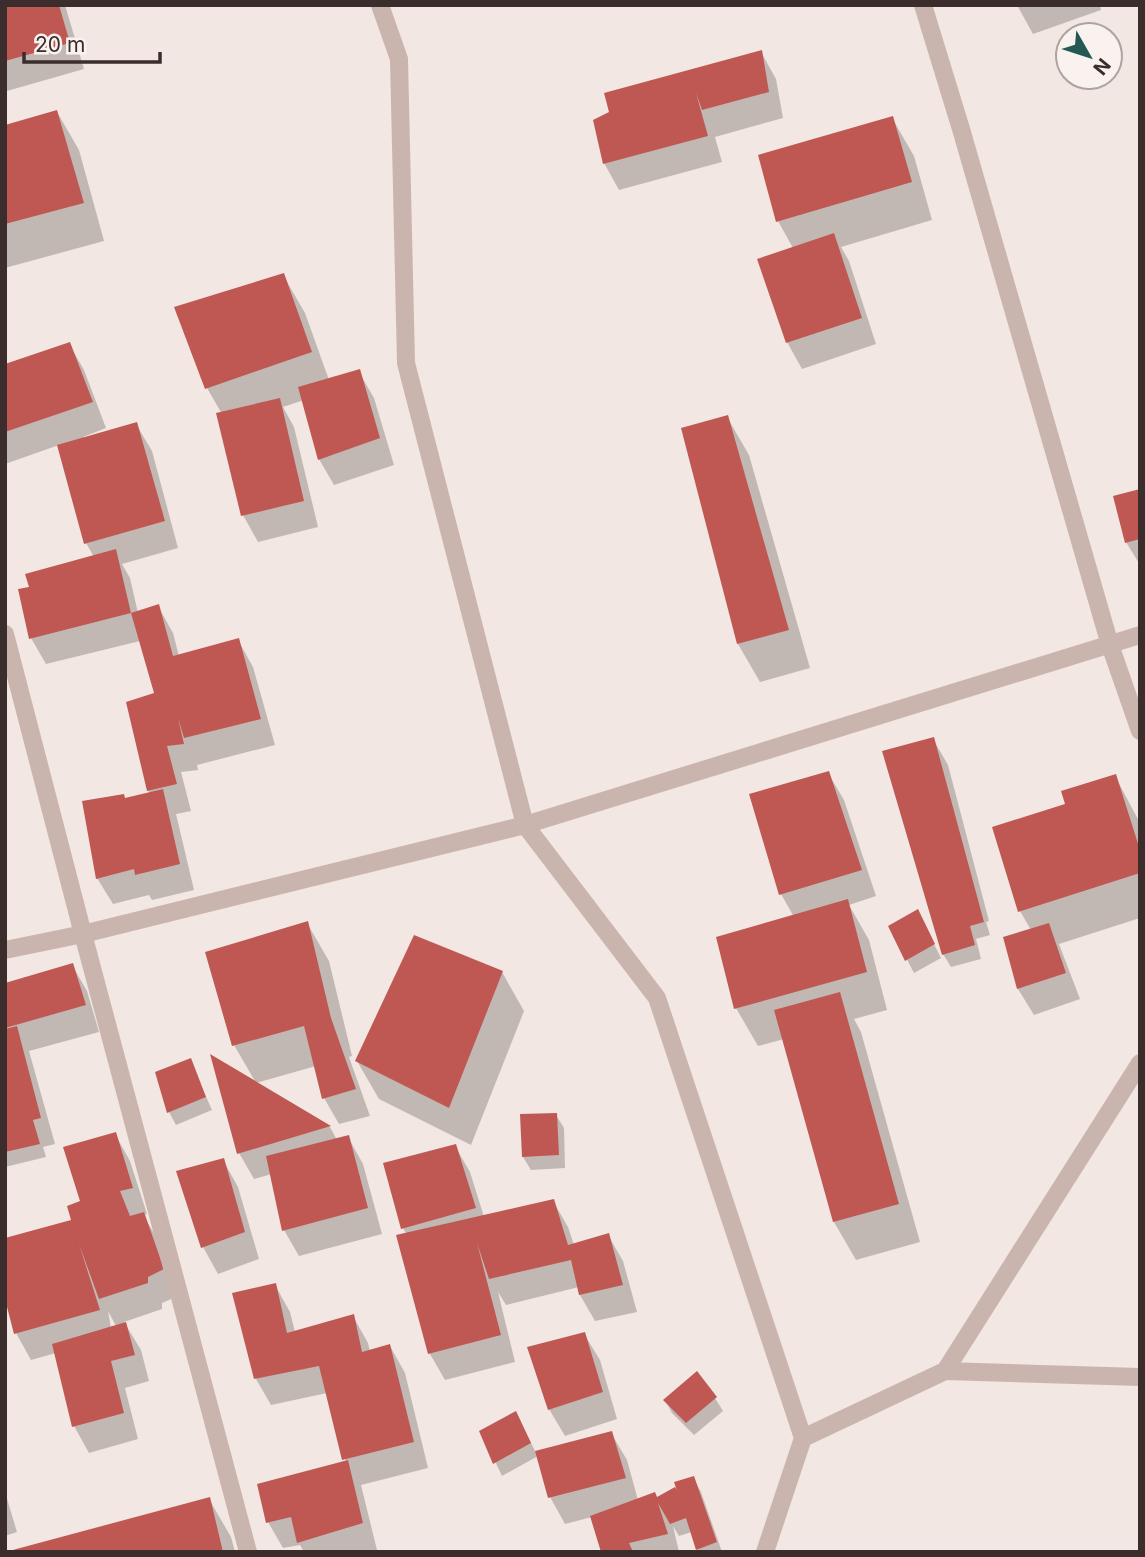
<svg xmlns="http://www.w3.org/2000/svg" width="1145" height="1557" viewBox="0 0 1145 1557" font-family="Inter,sans-serif">
<style>
.shadow{fill:#0003;fill-rule:evenodd}
.building{fill:#bf5853}
.lines{fill:none;stroke-linecap:round;stroke-linejoin:round}
.street{stroke:#cab5ae;stroke-width:18}
</style>
<rect width="100%" height="100%" fill="#f2e7e2"/>
<g class="shadow">
<polygon points="5,5 65,5 84,69 7,91"/>
<polygon points="1017,5 1100,5 1101,10 1033,34"/>
<polygon points="761,52 776,79 783,118 715,137 722,162 619,190 604,163 595,121"/>
<polygon points="57,112 79,150 104,241 5,268 5,127"/>
<polygon points="892,118 914,156 932,220 841,247 849,261 876,344 802,369 787,342 793,248 778,221"/>
<polygon points="283,275 305,313 329,380 359,372 374,398 394,465 334,485 319,459 304,400 283,407 294,427 318,527 258,542 243,515 222,414 207,388"/>
<polygon points="69,344 84,370 106,428 83,437 84,439 136,424 152,451 178,548 122,564 130,578 138,613 158,606 173,633 179,656 238,640 253,667 275,745 197,765 198,770 181,772 191,811 176,814 194,890 152,900 149,895 113,904 97,878 150,794 148,790 156,695 140,641 46,664 31,638 31,588 94,557 86,543 59,445 5,464 5,366"/>
<polygon points="727,417 749,455 810,668 760,682 738,644 683,430"/>
<polygon points="1140,491 1140,565 1126,542"/>
<polygon points="933,739 948,765 989,921 986,922 990,935 976,939 981,959 951,967 943,954"/>
<polygon points="828,773 844,800 876,896 849,905 869,940 887,1010 854,1019 861,1032 920,1242 856,1260 834,1222 784,1039 758,1046 736,1008 794,917 781,894 751,795"/>
<polygon points="1115,776 1140,823 1140,918 1059,944 1080,999 1034,1015 1018,989 1005,938 1031,930 1020,911 1067,805"/>
<polygon points="307,923 329,961 352,1056 349,1057 370,1116 339,1124 324,1098 316,1066 256,1083 330,1127 337,1140 348,1137 363,1164 382,1234 299,1256 284,1230 272,1174 254,1179 239,1153 256,1083 234,1045"/>
<polygon points="924,924 941,958 914,973 890,927"/>
<polygon points="72,965 87,991 99,1032 29,1051 55,1144 43,1147 46,1157 5,1167 5,985"/>
<polygon points="502,972 524,1011 471,1145 379,1099 357,1061"/>
<polygon points="190,1061 212,1110 176,1125 169,1112"/>
<polygon points="556,1115 564,1128 565,1168 531,1170 523,1157"/>
<path d="M115 1134 130 1161 147 1214 143 1215 158 1240 178 1296 162 1303V1309L124 1322 141 1350 149 1381 125 1388 138 1439 89 1453 74 1426 56 1353 31 1360 16 1333ZM108 1311 116 1326 111 1328Z"/>
<polygon points="455,1146 470,1172 484,1217 553,1201 568,1227 574,1245 608,1235 623,1261 637,1312 595,1321 580,1295 579,1287 506,1305 498,1292 515,1362 445,1380 430,1354 398,1237 407,1235 403,1228"/>
<polygon points="223,1160 238,1187 259,1259 218,1274 203,1247"/>
<polygon points="275,1285 290,1312 295,1332 353,1316 368,1343 370,1352 390,1346 405,1373 428,1468 361,1485 377,1550 370,1552 304,1552 300,1545 283,1548 268,1522 346,1462 327,1393 271,1405 256,1379"/>
<polygon points="584,1334 600,1360 617,1419 565,1436 549,1409"/>
<polygon points="715,1398 723,1411 694,1435 672,1413 665,1400"/>
<polygon points="516,1413 536,1453 611,1433 627,1460 638,1500 657,1499 693,1478 701,1492 722,1552 699,1552 692,1532 679,1536 673,1526 679,1552 603,1552 592,1517 565,1524 550,1497 538,1456 502,1476 481,1432"/>
<polygon points="5,1492 17,1532 5,1536"/>
<polygon points="209,1499 231,1537 235,1552 16,1552"/>
</g>
<g class="building">
<polygon points="5,5 59,5 70,43 5,61"/>
<polygon points="762,50 769,92 702,110 696,93 708,136 603,164 593,120 609,112 604,93"/>
<polygon points="57,110 84,203 5,224 5,125"/>
<polygon points="893,116 912,182 776,222 758,155"/>
<polygon points="834,233 862,318 786,343 757,259"/>
<polygon points="284,273 312,352 205,389 174,307"/>
<polygon points="70,342 93,402 5,432 5,364"/>
<polygon points="360,369 380,438 318,460 298,387"/>
<polygon points="280,398 304,501 241,516 216,413"/>
<polygon points="728,415 789,630 737,644 681,428"/>
<polygon points="137,422 165,521 84,544 57,445"/>
<polygon points="1140,489 1140,539 1125,543 1113,496"/>
<polygon points="116,549 131,613 159,604 173,656 239,638 261,719 184,738 178,718 184,744 167,746 177,784 147,791 126,702 154,693 131,613 29,639 18,589 29,587 25,574"/>
<polygon points="934,737 984,922 970,926 975,945 942,955 882,751"/>
<polygon points="829,771 862,870 779,895 749,794"/>
<polygon points="1116,774 1140,850 1140,873 1018,912 992,827 1065,804 1061,791"/>
<polygon points="163,789 180,864 135,875 134,869 96,879 82,801 124,794 125,798"/>
<polygon points="848,899 867,972 734,1009 716,937"/>
<polygon points="918,909 935,944 905,961 888,926"/>
<polygon points="308,921 331,1018 356,1089 322,1099 304,1026 232,1046 205,952"/>
<polygon points="1049,923 1066,973 1017,989 1003,937"/>
<polygon points="414,935 503,971 449,1108 355,1061"/>
<polygon points="73,963 86,1005 5,1028 5,983"/>
<polygon points="840,992 899,1204 833,1222 774,1010"/>
<polygon points="17,1026 41,1118 33,1120 40,1144 5,1152 5,1029"/>
<polygon points="210,1054 331,1126 237,1154"/>
<polygon points="191,1058 206,1097 167,1113 155,1072"/>
<polygon points="557,1113 559,1155 522,1157 520,1114"/>
<polygon points="116,1132 133,1188 120,1191 130,1216 144,1212 164,1269 148,1277 148,1283 99,1299 79,1244 100,1310 14,1334 5,1299 5,1238 71,1220 67,1206 80,1201 63,1147"/>
<polygon points="349,1135 368,1208 282,1231 266,1156"/>
<polygon points="456,1144 476,1208 401,1229 383,1163"/>
<polygon points="224,1158 245,1232 201,1248 176,1171"/>
<polygon points="554,1199 568,1245 609,1233 623,1285 579,1295 571,1260 489,1279 477,1243 501,1335 428,1354 396,1235"/>
<polygon points="276,1283 287,1333 354,1314 362,1352 390,1344 414,1442 342,1460 319,1366 254,1379 232,1293"/>
<polygon points="126,1322 135,1355 111,1361 124,1413 72,1427 52,1344"/>
<polygon points="585,1332 603,1392 548,1410 527,1347"/>
<polygon points="697,1371 717,1397 686,1423 663,1400"/>
<polygon points="516,1411 531,1443 493,1464 479,1431"/>
<polygon points="612,1431 626,1478 548,1498 535,1451"/>
<polygon points="348,1460 363,1523 297,1543 291,1517 266,1523 257,1484"/>
<polygon points="694,1476 717,1542 696,1550 686,1518 670,1524 658,1503 668,1534 629,1543 633,1552 601,1552 590,1516 655,1492 657,1497 675,1487 677,1491 674,1482"/>
<polygon points="210,1497 223,1552 9,1552 9,1551"/>
</g>
<g class="lines">
<g class="street">
<polyline points="380,5 399,59 406,363 525,825 657,998 803,1438"/>
<polyline points="923,5 961,129 1110,645 1140,731"/>
<polyline points="5,634 83,934 248,1552"/>
<polyline points="5,950 83,934 525,825 1140,635"/>
<polyline points="945,1371 1140,1377"/>
<polyline points="765,1552 803,1438 945,1371 1140,1063"/>
</g>
</g>
<rect width="1145" height="1557" fill="none" stroke="#3a2d2c" stroke-width="14"/>
<g transform="translate(1089 56) rotate(129)"><circle r="33" fill="#faf2ee" stroke="#ada3a0" stroke-width="2"/>
<path d="M0-5L12 26L0 18L-12 26Z" fill="#235952"/>
<text y="-10" font-size="19" font-weight="bold" text-anchor="middle" fill="#3a2d2c">N</text>
</g>
<path d="M24 52v10h136v-10" fill="none" stroke="#3a2d2c" stroke-width="3.5"/>
<text x="35" y="52" font-size="21" fill="#3a2d2c" stroke="#faf2ee" stroke-width="5" paint-order="stroke">20 m</text>
</svg>
